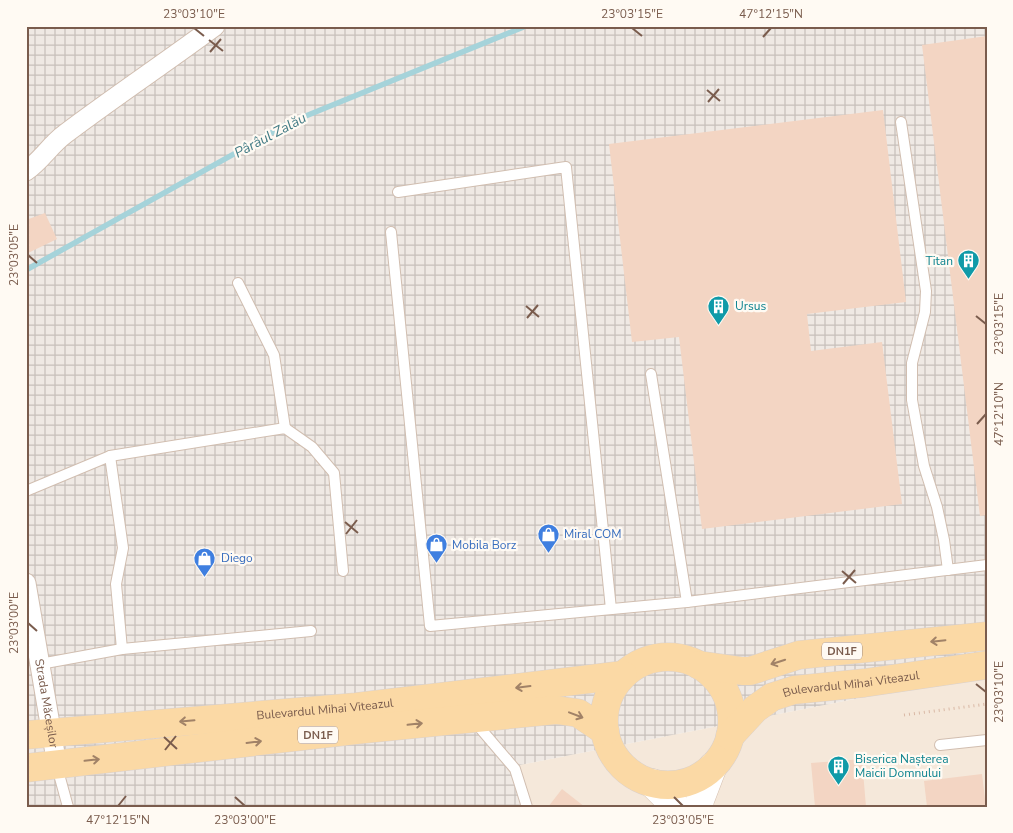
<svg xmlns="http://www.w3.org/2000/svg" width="1013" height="833" viewBox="0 0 1013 833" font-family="'Nunito Sans',sans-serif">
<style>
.residential{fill:#f5e8da}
.industrial{fill:url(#industrial-grid)}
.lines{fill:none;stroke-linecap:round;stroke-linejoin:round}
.stream{stroke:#a5d3da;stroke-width:5.5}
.building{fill:#f3d5c3}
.lane-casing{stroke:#d1beb0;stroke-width:12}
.street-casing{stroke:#d1beb0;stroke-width:21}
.secondary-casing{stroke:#d6c0b0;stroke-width:29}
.primary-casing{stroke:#dad1cd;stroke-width:29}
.path{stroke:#d9b8a5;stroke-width:3;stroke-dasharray:1 4;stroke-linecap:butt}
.lane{stroke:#fff;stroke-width:10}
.street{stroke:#fff;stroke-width:19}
.secondary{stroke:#fff;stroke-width:28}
.primary{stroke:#fbd9a5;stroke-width:28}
.oneway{stroke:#a18267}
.ticks{fill:none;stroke:#7a5c4d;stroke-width:2}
.labels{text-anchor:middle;stroke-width:4.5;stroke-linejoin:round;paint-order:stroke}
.shield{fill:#fffaf3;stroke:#a28b7f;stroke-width:1}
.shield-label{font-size:11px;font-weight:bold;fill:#7a5c4d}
.culture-label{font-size:12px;fill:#0d838f;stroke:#fffaf3;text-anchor:start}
.shop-label{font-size:12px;fill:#366cbe;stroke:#fffaf3;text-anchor:start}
.street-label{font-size:12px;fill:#7a5c4d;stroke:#fffaf3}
.water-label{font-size:14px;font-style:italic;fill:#437c86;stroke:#fffaf3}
.neatline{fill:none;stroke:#7a5c4d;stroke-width:2}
.ticks-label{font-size:12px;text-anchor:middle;fill:#7a5c4d}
</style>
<defs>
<pattern id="industrial-grid" width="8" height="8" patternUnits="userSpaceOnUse" patternTransform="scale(1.25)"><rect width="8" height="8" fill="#efe9e4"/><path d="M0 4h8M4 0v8" fill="none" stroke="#c7c0bb"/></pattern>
</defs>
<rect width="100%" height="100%" fill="#fdf6ec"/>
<polygon class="residential" points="987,673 987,807 522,807 520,765"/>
<polygon class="industrial" points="26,26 987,26 987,673 520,765 522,807 26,807"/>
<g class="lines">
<polyline class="stream" points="26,270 291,122 526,26"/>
</g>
<g class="building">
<polygon points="987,36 987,515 980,516 922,45"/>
<polygon points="883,110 906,302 807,314 811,351 882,342 902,504 702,529 679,337 632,342 609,144"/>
<polygon points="45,213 57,239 26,254 26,220"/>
<polygon points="862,759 866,807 815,807 811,763"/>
<polygon points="982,774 986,807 927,807 924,781"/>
<polygon points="562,789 585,807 548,807"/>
</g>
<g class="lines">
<defs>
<g id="lane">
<polyline points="901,122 926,291 925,312 912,363 912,400 924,466 937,507 944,540 948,570"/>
<polyline points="398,192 566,167 611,609"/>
<polyline points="391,232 430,626 687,602 987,565"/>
<polyline points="238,283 274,355 285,428"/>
<polyline points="651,374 687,602"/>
<polyline points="110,456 123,548 116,584 122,649"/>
<polyline points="26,491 110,456 285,428 312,447 334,473 343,571"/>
<polyline points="40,664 122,649 311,631"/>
<polyline points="474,721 515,769 527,807"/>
<polyline points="940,745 987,740"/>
<polyline points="57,767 68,807"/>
</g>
<g id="street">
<path d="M26 171C41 161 50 145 65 134 114 97 165 63 215 26"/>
<path id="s1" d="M26 583 57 765"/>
</g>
<g id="secondary">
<polyline points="652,783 676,807"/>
<polyline points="699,807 700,800 713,766"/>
</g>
<g id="primary">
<circle cx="668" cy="721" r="64"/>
<polyline points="699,665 742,671 750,671 799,655 987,636"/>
<path id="s2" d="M26 735 356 707 623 675"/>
<path id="s3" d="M730 736 755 709 772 697 794 690 864 683 987 665"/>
<polyline points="26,768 365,729 556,710 578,713 605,731"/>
</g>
</defs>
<use href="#lane" class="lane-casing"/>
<use href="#street" class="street-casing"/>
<use href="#secondary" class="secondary-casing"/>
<use href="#primary" class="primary-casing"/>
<polyline class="path" points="904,715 987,704"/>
<use href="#lane" class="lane"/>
<use href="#street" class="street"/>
<use href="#secondary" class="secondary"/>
<use href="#primary" class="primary"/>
</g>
<defs><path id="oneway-shaft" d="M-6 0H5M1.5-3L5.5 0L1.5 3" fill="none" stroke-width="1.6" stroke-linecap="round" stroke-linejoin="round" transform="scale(1.25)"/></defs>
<g class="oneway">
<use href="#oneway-shaft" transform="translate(938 641) rotate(174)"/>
<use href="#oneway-shaft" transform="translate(778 662) rotate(162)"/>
<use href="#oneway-shaft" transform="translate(523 687) rotate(173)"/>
<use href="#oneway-shaft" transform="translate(576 715) rotate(21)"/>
<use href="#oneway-shaft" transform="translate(187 721) rotate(175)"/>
<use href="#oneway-shaft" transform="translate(415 724) rotate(-6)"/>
<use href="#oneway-shaft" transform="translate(254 742) rotate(-7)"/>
<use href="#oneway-shaft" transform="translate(92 760) rotate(-6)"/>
</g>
<path class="ticks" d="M194 28 204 36M632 28 642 36M763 37 771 28M209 40 223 51M210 52 221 39M707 90 720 101M708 102 719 89M28 255 37 263M526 306 539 317M976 316 986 324M527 318 538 305M977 424 986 414M345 522 358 533M346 534 357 520M842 571 856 583M843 584 855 570M28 623 37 631M976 684 986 692M164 737 177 749M165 750 176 736M235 797 245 806M674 797 683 806M118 806 126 796"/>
<defs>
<symbol id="building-pin" viewBox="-11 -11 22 30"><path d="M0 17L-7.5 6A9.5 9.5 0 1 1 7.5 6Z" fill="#0f9aa8" stroke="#fffaf3"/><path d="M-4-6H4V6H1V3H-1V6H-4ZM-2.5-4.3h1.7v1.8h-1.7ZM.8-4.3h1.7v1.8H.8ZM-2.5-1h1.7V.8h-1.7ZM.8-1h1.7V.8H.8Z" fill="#fff"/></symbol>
<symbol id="shop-pin" viewBox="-11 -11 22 30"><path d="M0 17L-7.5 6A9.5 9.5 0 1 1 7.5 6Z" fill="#3f7fe0" stroke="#fffaf3"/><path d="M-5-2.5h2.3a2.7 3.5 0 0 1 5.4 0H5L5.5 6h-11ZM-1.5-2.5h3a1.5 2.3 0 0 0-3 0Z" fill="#fff"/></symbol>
</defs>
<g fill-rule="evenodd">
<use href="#building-pin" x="956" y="248" width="25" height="34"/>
<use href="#building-pin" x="706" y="294" width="25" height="34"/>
<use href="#shop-pin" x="536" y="522" width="25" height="34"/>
<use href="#shop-pin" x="424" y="532" width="25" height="34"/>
<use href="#shop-pin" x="192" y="546" width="25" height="34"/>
<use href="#building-pin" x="826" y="754" width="25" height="34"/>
</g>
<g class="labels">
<g class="shield">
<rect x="822" y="642.5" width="40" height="17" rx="4"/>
<rect x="298" y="726.5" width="40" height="17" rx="4"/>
</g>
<g class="shield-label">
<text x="842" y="655">DN1F</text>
<text x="318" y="739">DN1F</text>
</g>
<g class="culture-label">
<text x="953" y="265" text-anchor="end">Titan</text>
<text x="735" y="310">Ursus</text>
<text x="855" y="763">Biserica Nașterea<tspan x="855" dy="14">Maicii Domnului</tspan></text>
</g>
<g class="shop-label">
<text x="564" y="538">Miral COM</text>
<text x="452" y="549">Mobila Borz</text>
<text x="221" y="562">Diego</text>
</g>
<g class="street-label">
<text dy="4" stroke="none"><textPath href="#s3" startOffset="138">Bulevardul Mihai Viteazul</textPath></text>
<text dy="4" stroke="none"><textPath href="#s1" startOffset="122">Strada Măceșilor</textPath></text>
<text dy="4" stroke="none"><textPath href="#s2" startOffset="300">Bulevardul Mihai Viteazul</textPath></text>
</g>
<g class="water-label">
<text transform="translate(270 135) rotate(-28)" y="5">Pârâul Zalău</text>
</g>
</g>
<rect width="1013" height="833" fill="none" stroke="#fffaf3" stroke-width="55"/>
<rect x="28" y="28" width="958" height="778" class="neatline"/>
<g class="ticks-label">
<text x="194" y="18">23°03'10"E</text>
<text x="632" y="18">23°03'15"E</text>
<text x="771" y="18">47°12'15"N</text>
<text transform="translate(14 255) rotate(-90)" y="4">23°03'05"E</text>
<text transform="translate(999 324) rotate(-90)" y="4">23°03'15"E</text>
<text transform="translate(999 414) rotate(-90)" y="4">47°12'10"N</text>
<text transform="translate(14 623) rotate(-90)" y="4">23°03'00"E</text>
<text transform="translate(999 692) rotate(-90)" y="4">23°03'10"E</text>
<text x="118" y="824">47°12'15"N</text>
<text x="245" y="824">23°03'00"E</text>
<text x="683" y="824">23°03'05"E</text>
</g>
</svg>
